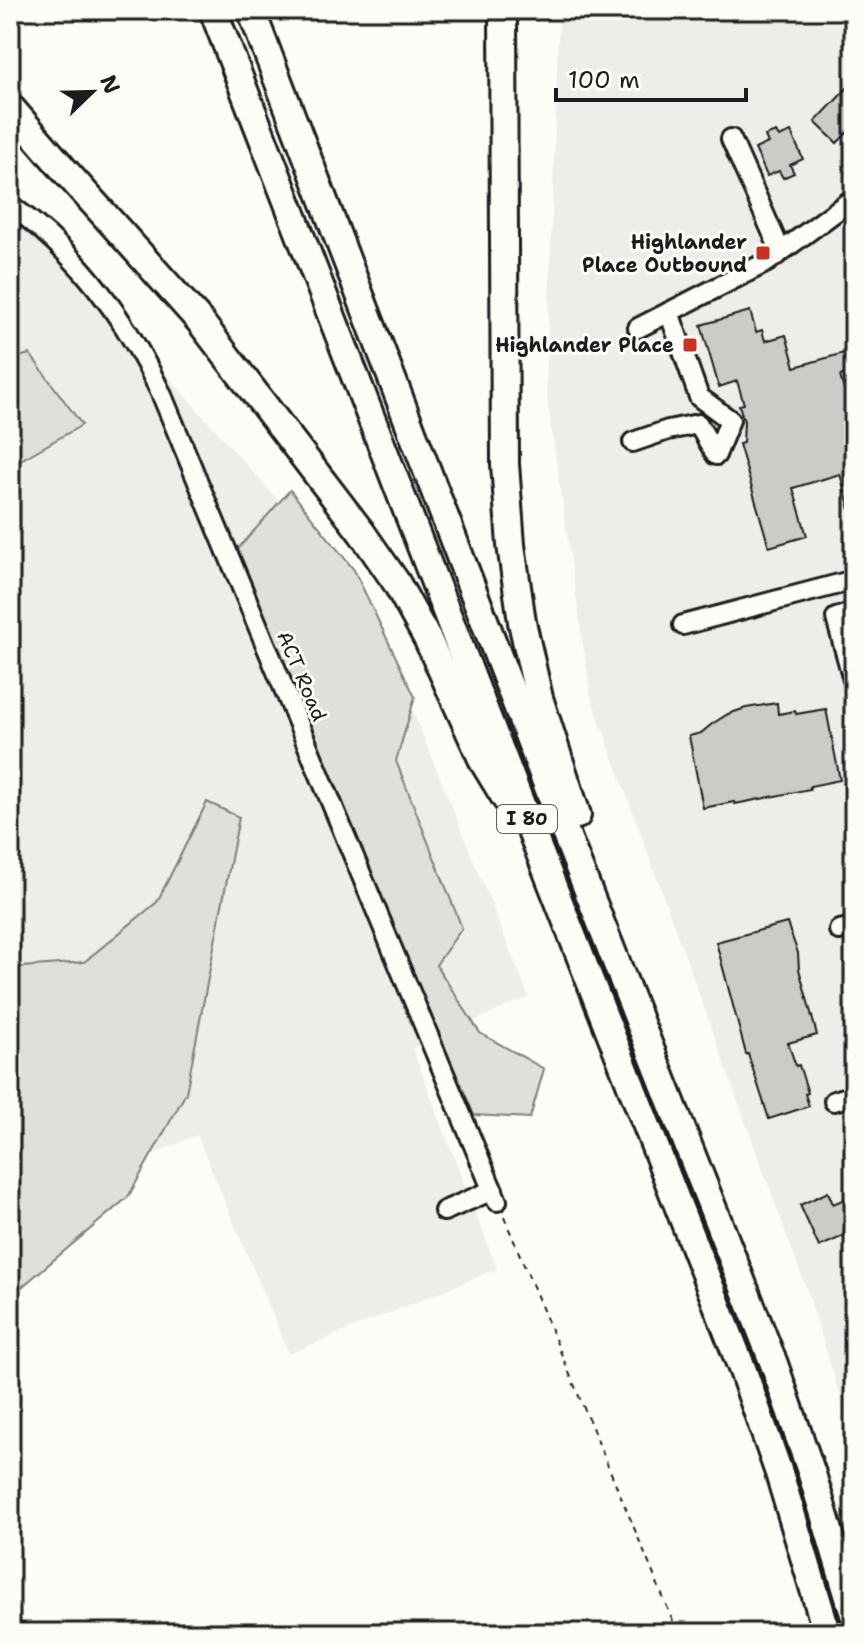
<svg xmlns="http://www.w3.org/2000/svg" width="864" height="1643" viewBox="0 0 864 1643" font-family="'Shantell Sans',sans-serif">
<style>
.built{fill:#eeede9}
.green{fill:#e0dfdb;stroke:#7e7e7c;stroke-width:2}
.building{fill:#cccbc8;stroke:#1c1c1c;stroke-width:2}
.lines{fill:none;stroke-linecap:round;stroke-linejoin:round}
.minor-casing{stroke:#1c1c1c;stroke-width:24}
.highway-casing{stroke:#1c1c1c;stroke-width:32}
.path{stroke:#1c1c1c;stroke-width:2;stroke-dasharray:6 6;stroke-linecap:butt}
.minor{stroke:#fdfcf7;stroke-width:18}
.highway{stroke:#fdfcf7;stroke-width:26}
.poi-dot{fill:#c8321e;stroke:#fdfcf7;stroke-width:3}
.labels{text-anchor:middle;stroke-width:6;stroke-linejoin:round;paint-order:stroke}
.shield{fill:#fdfcf7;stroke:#605f5e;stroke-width:2}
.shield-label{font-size:18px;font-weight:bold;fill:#1c1c1c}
.poi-label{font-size:20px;font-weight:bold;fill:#1c1c1c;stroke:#fdfcf7;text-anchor:end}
.street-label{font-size:20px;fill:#1c1c1c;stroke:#fdfcf7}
</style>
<rect width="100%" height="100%" fill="#fdfcf7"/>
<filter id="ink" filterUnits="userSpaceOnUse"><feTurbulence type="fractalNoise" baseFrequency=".0125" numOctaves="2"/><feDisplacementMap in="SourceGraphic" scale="16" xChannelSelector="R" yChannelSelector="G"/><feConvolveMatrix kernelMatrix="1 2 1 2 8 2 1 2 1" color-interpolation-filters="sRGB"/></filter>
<g filter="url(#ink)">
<g class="built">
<polygon points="559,16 854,24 854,1441 810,1299 591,697 546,391"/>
<polygon points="10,198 369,603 529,997 412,1048 497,1269 289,1354 197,1135 10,1216"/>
</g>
<g class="green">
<polygon points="30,354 82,425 10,466 10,359"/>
<polygon points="290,490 354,570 415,697 396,761 462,928 436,965 480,1033 544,1069 530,1118 474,1115 415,979 237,550"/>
<polygon points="207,802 239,817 186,1093 128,1197 10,1297 10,968 84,962 157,902"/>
</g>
<g class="building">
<polygon points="854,81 854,126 837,143 815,122"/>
<polygon points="776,132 779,137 791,132 803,159 790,165 794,173 783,178 779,171 767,176 755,149 768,143 765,136"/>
<polygon points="750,311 756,332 762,330 765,341 786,335 795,367 844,353 850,373 840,376 850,411 854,410 854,512 851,513 840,474 793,488 807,536 769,547 739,444 743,443 744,421 739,405 744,404 737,381 719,387 701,325"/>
<polygon points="777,703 778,714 795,711 796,714 826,709 840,780 810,786 810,789 735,804 734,802 703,808 689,736 701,733 712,724 728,714 746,708"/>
<polygon points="787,923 798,953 799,969 817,1035 788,1043 796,1066 799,1065 808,1093 805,1094 809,1106 769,1119 748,1054 746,1054 716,942"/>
<polygon points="828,1192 833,1204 854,1195 854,1227 844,1231 846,1235 819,1247 800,1205"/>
</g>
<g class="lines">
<defs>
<g id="minor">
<polyline points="731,139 781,252"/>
<path d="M10 205C77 252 126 319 161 393L497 1201"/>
<polyline points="638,328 767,262 854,198"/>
<polyline points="633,442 668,430 698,424 716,455 730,420 699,397 669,312"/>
<polyline points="854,612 836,618 854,683"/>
<polyline points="683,625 854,580"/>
<polyline points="839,930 854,927"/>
<polyline points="834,1101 854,1095"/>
<polyline points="444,1211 493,1190"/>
</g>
<g id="highway">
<polyline points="213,10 539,851 743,1371 779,1473 827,1633"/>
<polyline points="251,10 569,842 774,1364 812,1474 854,1614"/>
<polyline points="503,10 505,464 511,545 522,622 539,698 577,815"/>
<polyline points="10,107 66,172 199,320 362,533 396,582 428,640 484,763 506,799"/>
</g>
</defs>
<use href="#minor" class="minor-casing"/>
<use href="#highway" class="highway-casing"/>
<polyline class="path" points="504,1217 678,1633"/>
<use href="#minor" class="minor"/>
<use href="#highway" class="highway"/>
</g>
</g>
<g class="poi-dot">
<rect x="755" y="245" width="16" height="16" rx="4"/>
<rect x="682" y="337" width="16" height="16" rx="4"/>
</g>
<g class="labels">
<rect class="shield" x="497" y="805" width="60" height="28" rx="6"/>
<g class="shield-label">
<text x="527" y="825">I 80</text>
</g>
<g class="poi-label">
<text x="747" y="249">Highlander<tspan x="747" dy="23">Place Outbound</tspan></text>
<text x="674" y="352">Highlander Place</text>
</g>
<g class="street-label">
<text transform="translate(302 676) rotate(67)" y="7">ACT Road</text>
</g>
</g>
<rect width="864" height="1643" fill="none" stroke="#fdfcf7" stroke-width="40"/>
<rect x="20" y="20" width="824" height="1603" fill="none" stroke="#1c1c1c" stroke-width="3" filter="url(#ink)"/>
<g transform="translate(92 92) rotate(67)" stroke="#fdfcf7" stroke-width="6" paint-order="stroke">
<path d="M0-6L14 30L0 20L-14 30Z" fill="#1c1c1c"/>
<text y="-12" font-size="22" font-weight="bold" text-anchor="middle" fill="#1c1c1c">N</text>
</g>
<path d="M556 88v12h190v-12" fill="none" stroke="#1c1c1c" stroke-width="4"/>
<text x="568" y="88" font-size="24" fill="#1c1c1c" stroke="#fdfcf7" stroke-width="6" paint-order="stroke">100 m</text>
</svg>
